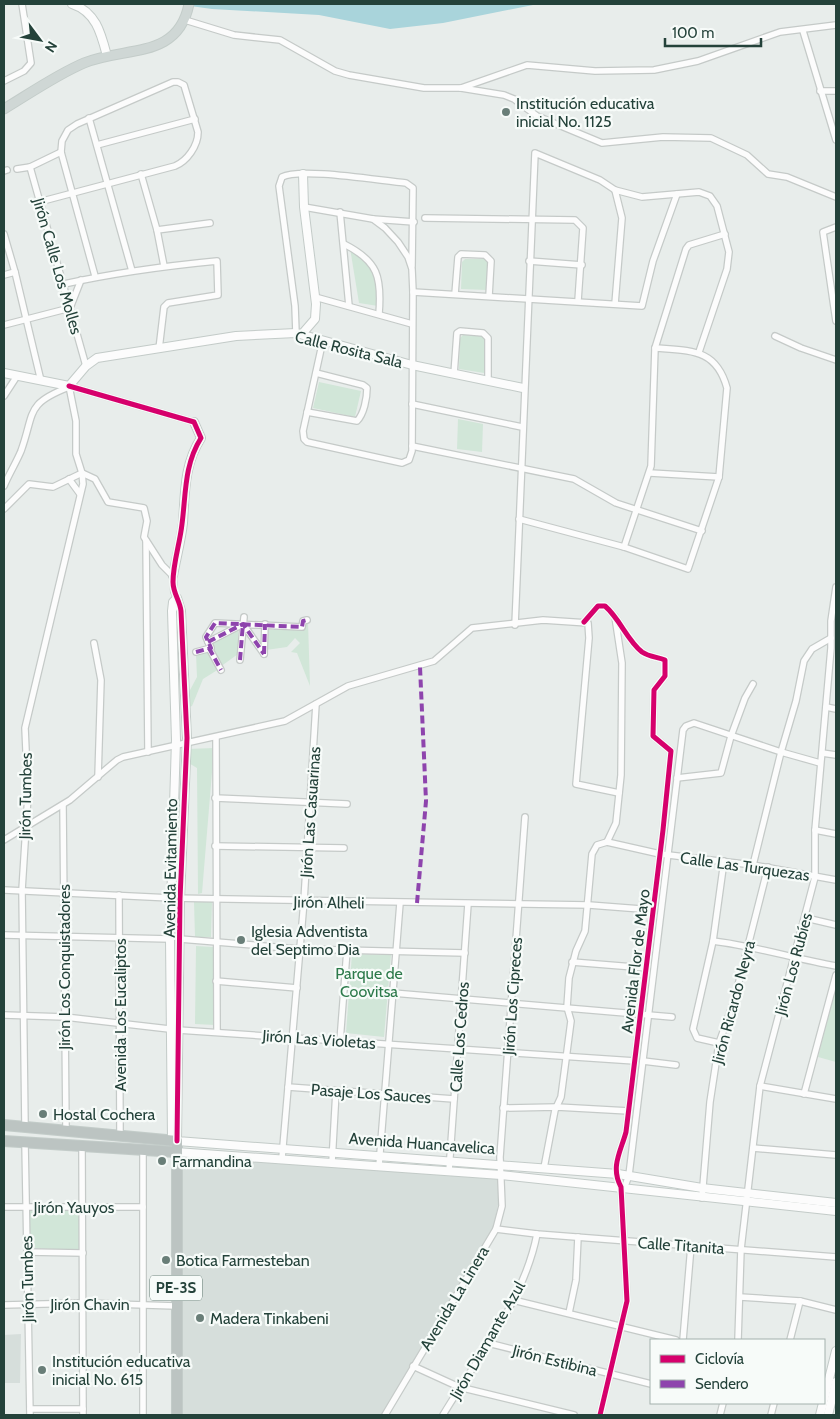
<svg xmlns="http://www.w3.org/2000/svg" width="840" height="1419" viewBox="0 0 840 1419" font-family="Cabin,sans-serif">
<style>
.built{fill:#d6dedb}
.green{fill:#d1e6d8}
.water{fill:#a9d4db}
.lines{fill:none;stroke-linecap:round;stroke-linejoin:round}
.street-casing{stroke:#c5cac8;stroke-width:8}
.secondary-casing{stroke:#c3cbc8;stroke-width:10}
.primary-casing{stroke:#c3ccc9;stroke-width:11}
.highway-casing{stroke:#c3ccc9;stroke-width:12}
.street{stroke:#fcfcfc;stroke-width:5.5}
.secondary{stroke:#fcfcfc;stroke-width:8}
.primary{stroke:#cfd7d5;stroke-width:9}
.highway{stroke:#bcc4c2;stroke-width:10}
.quiet{stroke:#8e44ad;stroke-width:4;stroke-dasharray:8 4;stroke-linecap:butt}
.cycleway-casing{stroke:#f7fbf9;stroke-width:8}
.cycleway{stroke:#d6006c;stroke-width:5}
.poi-dot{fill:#697e78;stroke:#f7fbf9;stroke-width:2}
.labels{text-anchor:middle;stroke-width:4.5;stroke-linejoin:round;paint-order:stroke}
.shield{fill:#f7fbf9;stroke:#637a73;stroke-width:1}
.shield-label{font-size:15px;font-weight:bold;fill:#24423a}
.poi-label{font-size:16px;fill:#24423a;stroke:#f7fbf9;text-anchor:start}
.street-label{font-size:16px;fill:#24423a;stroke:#f7fbf9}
.park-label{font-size:16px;fill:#2d7a4b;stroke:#f7fbf9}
</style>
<rect width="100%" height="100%" fill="#e8edeb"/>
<g class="built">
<polygon points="178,1155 500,1177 499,1200 493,1229 386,1407 383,1415 180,1415"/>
<polygon points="21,1334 20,1383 4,1383 4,1335"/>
</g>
<g class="green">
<path d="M350 248C375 263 377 278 378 306L359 303Z"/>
<polygon points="465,259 485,259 489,262 487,290 461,289 462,262"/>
<polygon points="463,335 483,336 486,338 484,373 459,369 460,338"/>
<polygon points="319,382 361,391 355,417 313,408"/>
<polygon points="458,419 483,424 482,452 457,449"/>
<polygon points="303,621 308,622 310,686 297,653 291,652 300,643 295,638 287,647 266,650 265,629 274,630 274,625 302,627"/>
<polygon points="238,629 238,654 220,667 212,651 211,642"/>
<polygon points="209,651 219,669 203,679 192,706 189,707 189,692 197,677 196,654"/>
<polygon points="214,748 202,893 198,894 197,768 187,762 187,749"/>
<polygon points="194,902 212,902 211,937 195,937"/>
<polygon points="196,946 213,947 215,1025 195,1024"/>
<polygon points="352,954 391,955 384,1037 346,1033"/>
<polygon points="836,985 836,1062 818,1057"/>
<polygon points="79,1209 79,1250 29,1248 30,1210"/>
</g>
<polygon class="water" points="176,4 538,4 443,23 390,29 319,15 212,9"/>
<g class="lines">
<defs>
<g id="street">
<polyline points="185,20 234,35 280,40 335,71 349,75 424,88 461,88 504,95 514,99 537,116 602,143 663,137 711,138 747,155 768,174 787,177 836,197"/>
<polyline points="803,31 836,140"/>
<polyline points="4,81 24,71 31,63 22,4"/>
<polyline points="461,88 527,65 595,71 654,70 698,61 780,32 836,25"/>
<polyline points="820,91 836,91"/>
<polyline points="89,118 132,271"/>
<polyline points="97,145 195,119"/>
<polyline points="30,167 86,366"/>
<polyline points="17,169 30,167 61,152"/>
<polyline points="4,171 7,170"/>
<polyline points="141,174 157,230 164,266"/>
<polyline points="615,190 642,197 699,192 710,196 717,206 729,252 727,269 699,352"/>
<path d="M39 202 175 166C187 161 198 146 198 132L184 85 178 82H173L77 124 68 130 62 141 61 152 95 276"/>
<polyline points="304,207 373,219 385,228 398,242 408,257 412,269 413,292 412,451 409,460 402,463 307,442 304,439 303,431 323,340"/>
<polyline points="340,212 349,306"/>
<polyline points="425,218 575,220 583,228 578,301"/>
<polyline points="373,219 414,222"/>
<polyline points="836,227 823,232 836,321"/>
<polyline points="157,230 210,223"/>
<polyline points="4,234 15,272 41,381"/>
<path d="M344 244C378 261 382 277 379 314"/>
<polyline points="529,261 582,265"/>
<polyline points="4,275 15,272"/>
<path d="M64 284C114 273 165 266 217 261L218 295 168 303 164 307 159 349"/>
<polyline points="413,292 642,306 653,261 677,194"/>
<polyline points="455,294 458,257 461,254 485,255 491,261 489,296"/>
<polyline points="315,297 412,324"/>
<polyline points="4,325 70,308 81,280"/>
<path d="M296 333 295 306 279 186 282 177C300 167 381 181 406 183L413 188 412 266"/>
<polyline points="775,336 801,348 836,360"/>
<polyline points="454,374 457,333 460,331 483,333 488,338 488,381"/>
<polyline points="69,386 194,422"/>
<polyline points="4,396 17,376"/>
<polyline points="412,404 522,427"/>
<path d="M307 412 357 421C364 414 367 398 367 388L363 385 316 373"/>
<polyline points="412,446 574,479 616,503 702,531"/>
<polyline points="82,473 95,479 108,502 144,508 147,521 144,537 162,565 173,576 174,592 177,598"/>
<polyline points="650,473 719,477"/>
<polyline points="69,479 80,494"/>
<path d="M4 486C9 474 16 463 21 451 35 412 25 404 69 387"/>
<polyline points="4,509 29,484 53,487 82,473"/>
<path d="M519 519 624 547 688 569 719 477 727 388C716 348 690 351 655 348"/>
<polyline points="146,541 148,752"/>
<polyline points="624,547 651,466 655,348 686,249 689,245 725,234"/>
<path d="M584 622 598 606H605C620 619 627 640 642 652 649 657 658 657 665 660V676L654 690 653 736 671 751 663 830 626 1132C621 1151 610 1167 621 1187L627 1301 600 1415"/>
<polyline points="515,625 535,153 600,180 615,190 622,218 615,304"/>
<polyline points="208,642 243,624 264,654"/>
<polyline points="94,643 101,680 98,777"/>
<polyline points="209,648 221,670"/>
<polyline points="196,652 211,648 206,637 215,623 302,627 303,621 307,620"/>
<polyline points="264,654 265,624"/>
<polyline points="240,660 244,617"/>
<polyline points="826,707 836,709"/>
<polyline points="216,737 217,1030"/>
<polyline points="822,753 836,755"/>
<polyline points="677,778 721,773 731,736 745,698 753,684"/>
<polyline points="215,798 347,804"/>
<polyline points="63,805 66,1130"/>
<polyline points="815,830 836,834"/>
<polyline points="4,840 70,800 117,760 123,757 285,721 348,686 434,661 472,628 543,620 588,623 589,638 576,784 619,793"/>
<polyline points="607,842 616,823 621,775 622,663 615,617"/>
<polyline points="215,846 344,848"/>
<polyline points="753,865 781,752 796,701 804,661 812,649 831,638"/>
<polyline points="4,890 171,898 589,905 654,910"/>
<polyline points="119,895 120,1135"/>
<polyline points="806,918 836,925"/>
<polyline points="4,935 170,939"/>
<polyline points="180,939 300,949 465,953"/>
<path d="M713 941C755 946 795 959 836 966"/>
<polyline points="572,962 646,968"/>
<polyline points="216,981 297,988"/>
<polyline points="393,993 672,1017"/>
<polyline points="4,1015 65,1017 178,1030 635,1061"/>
<polyline points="340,1041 347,950"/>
<polyline points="719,1043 697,1038 693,1029 713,941 724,861"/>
<polyline points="643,1061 676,1065"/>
<polyline points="760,1086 836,1099"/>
<polyline points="288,1087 454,1099"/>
<polyline points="804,1094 836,975"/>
<polyline points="503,1108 557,1107 629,1111"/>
<polyline points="25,1126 22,890 28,795 25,728 83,484 82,473 76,454 76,421 69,386"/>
<polyline points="25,1143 30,1415"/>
<polyline points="82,1145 83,1415"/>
<polyline points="753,1148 836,1155"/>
<polyline points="282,1158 304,901 316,704"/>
<polyline points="332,1162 336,1091"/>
<polyline points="379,1166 400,903"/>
<polyline points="544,1168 555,1110 561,1097 571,1021 567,1007 569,978 576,951 585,931 592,854 597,845 607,842 660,854 753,865 836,880"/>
<polyline points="449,1171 468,904"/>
<polyline points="624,1189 629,1175 683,730 686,726 694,723 781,752 820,763"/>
<polyline points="702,1198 710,1102 719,1043 734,1001 768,867"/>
<polyline points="4,1207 143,1207"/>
<polyline points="496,1229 537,1234 836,1257"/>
<polyline points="27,1252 83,1253"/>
<polyline points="740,1297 800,1301 836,1310"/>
<polyline points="513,1300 676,1340"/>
<polyline points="4,1305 83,1303 176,1306"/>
<polyline points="569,1313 576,1280 578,1237"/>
<polyline points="683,1340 691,1246"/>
<polyline points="738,1340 741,1249 760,1086 815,877 815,830 831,648 831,621 836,587"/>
<polyline points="790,1340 800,1301"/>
<polyline points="488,1343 651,1384"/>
<polyline points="413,1366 459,1387 574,1415"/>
<polyline points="30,1409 83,1409"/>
<polyline points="143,1415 143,1148"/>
<polyline points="385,1415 496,1229 502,1206 500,1157 525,817"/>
<path d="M443 1415C477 1358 524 1301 537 1234"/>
<polyline points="720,1415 723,1403"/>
<polyline points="771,1415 774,1403"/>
</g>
<g id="secondary">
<path d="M72 4C96 12 101 33 107 56"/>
<polyline points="302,334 315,319 316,304 304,207 303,174"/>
<polyline points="4,373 69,386 86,366 97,358 236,336 296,333 412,365 523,388"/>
<path d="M173 576C176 559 181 541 183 523 185 493 184 464 201 438L194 422"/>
<polyline points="172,1140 170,939 176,740 172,611 173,602 177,598 181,611 187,738 180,899 177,1141 618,1174 702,1188 836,1203"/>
<polyline points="176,1152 501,1175 836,1211"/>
<polyline points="824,1399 836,1351"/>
<polyline points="820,1415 823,1403"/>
<polyline points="828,1415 836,1382"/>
</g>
<path id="primary" d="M4 109C29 94 56 75 84 63 125 46 178 60 189 4"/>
<g id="highway">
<polyline points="4,1125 177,1141 177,1415"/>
<polyline points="4,1141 176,1152"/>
</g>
</defs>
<use href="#street" class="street-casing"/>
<use href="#secondary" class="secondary-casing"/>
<use href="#primary" class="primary-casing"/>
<use href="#highway" class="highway-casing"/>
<use href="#street" class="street"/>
<use href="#secondary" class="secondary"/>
<use href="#primary" class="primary"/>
<use href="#highway" class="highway"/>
<g class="quiet">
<polyline points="208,642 243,624 264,654"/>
<polyline points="209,648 221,670"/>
<polyline points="196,652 211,648 206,637 215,623 302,627 303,621 307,620"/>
<polyline points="264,654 265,624"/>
<polyline points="240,660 243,623"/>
<polyline points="417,903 426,801 420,667"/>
</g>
<defs>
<g id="cycleway">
<path d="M69 386 194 422 201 438C184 465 186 494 182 524 180 543 173 563 173 582 173 593 180 601 181 611L187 738 180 899 177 1141"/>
<path d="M584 622 598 606H605C620 619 627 640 642 652 649 657 658 657 665 660V676L654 690 653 736 671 751 663 830 626 1132C621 1151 610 1167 621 1187L627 1301 600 1415"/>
</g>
</defs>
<use href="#cycleway" class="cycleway-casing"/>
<use href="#cycleway" class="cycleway"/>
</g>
<g class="poi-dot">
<circle cx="506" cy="112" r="5"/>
<circle cx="241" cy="940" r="5"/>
<circle cx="43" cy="1114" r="5"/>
<circle cx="162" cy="1161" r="5"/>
<circle cx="166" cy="1260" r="5"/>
<circle cx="200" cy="1318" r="5"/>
<circle cx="42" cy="1370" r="5"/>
</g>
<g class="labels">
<rect class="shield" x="150" y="1275.5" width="52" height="25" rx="4"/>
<g class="shield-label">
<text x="176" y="1293">PE-3S</text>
</g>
<g class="poi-label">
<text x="516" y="109">Institución educativa<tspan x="516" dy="18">inicial No. 1125</tspan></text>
<text x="251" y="937">Iglesia Adventista<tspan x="251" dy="18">del Septimo Dia</tspan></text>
<text x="53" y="1120">Hostal Cochera</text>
<text x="172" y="1167">Farmandina</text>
<text x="176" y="1266">Botica Farmesteban</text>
<text x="210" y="1324">Madera Tinkabeni</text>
<text x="52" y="1367">Institución educativa<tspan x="52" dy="18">inicial No. 615</tspan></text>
</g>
<g class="street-label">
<text transform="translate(58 266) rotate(74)" y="6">Jirón Calle Los Molles</text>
<text transform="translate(349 349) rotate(14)" y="6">Calle Rosita Sala</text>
<text transform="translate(25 796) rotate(-89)" y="6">Jirón Tumbes</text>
<text transform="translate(310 812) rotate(-86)" y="6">Jirón Las Casuarinas</text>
<text transform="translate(745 866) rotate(8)" y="6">Calle Las Turquezas</text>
<text transform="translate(170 868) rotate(-89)" y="6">Avenida Evitamiento</text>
<text transform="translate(329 902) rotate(1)" y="6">Jirón Alheli</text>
<text transform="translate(635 961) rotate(-83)" y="6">Avenida Flor de Mayo</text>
<text transform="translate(793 964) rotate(-75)" y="6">Jirón Los Rubíes</text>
<text transform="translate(64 967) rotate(-90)" y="6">Jirón Los Conquistadores</text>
<text transform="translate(512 996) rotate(-86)" y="6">Jirón Los Cipreces</text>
<text transform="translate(733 1002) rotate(-75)" y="6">Jirón Ricardo Neyra</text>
<text transform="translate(120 1015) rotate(-90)" y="6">Avenida Los Eucaliptos</text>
<text transform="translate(459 1037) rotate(-86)" y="6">Calle Los Cedros</text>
<text transform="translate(319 1039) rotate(4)" y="6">Jirón Las Violetas</text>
<text transform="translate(371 1093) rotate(4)" y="6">Pasaje Los Sauces</text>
<text transform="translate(422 1143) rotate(4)" y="6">Avenida Huancavelica</text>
<text x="74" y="1213">Jirón Yauyos</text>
<text transform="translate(681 1245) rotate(4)" y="6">Calle Titanita</text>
<text transform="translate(27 1279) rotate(-91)" y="6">Jirón Tumbes</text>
<text transform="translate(454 1298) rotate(-59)" y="6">Avenida La Linera</text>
<text x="90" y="1310">Jirón Chavin</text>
<text transform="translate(487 1340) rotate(-60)" y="6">Jirón Diamante Azul</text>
<text transform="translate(555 1360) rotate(14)" y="6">Jirón Estibina</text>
</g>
<g class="park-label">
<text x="369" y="979">Parque de<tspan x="369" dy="18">Coovitsa</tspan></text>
</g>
</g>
<rect width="840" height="1419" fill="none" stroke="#24423a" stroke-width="10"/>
<rect x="650" y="1339" width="175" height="65" fill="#f7fbf9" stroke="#a3b1ad"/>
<rect x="660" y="1355" width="25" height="8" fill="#d6006c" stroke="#a3b1ad"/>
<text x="695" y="1364" font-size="15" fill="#24423a">Ciclovía</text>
<rect x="660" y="1380" width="25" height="8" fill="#8e44ad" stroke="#a3b1ad"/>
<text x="695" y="1389" font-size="15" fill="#24423a">Sendero</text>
<g transform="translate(40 40) rotate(122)" stroke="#f7fbf9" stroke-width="4" paint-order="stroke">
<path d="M0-4L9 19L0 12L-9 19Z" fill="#24423a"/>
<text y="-8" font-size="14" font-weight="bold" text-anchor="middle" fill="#24423a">N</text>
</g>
<path d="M665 38v8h96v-8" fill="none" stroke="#24423a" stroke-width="2.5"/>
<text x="672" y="38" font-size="15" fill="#24423a" stroke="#f7fbf9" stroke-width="4" paint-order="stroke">100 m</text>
</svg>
